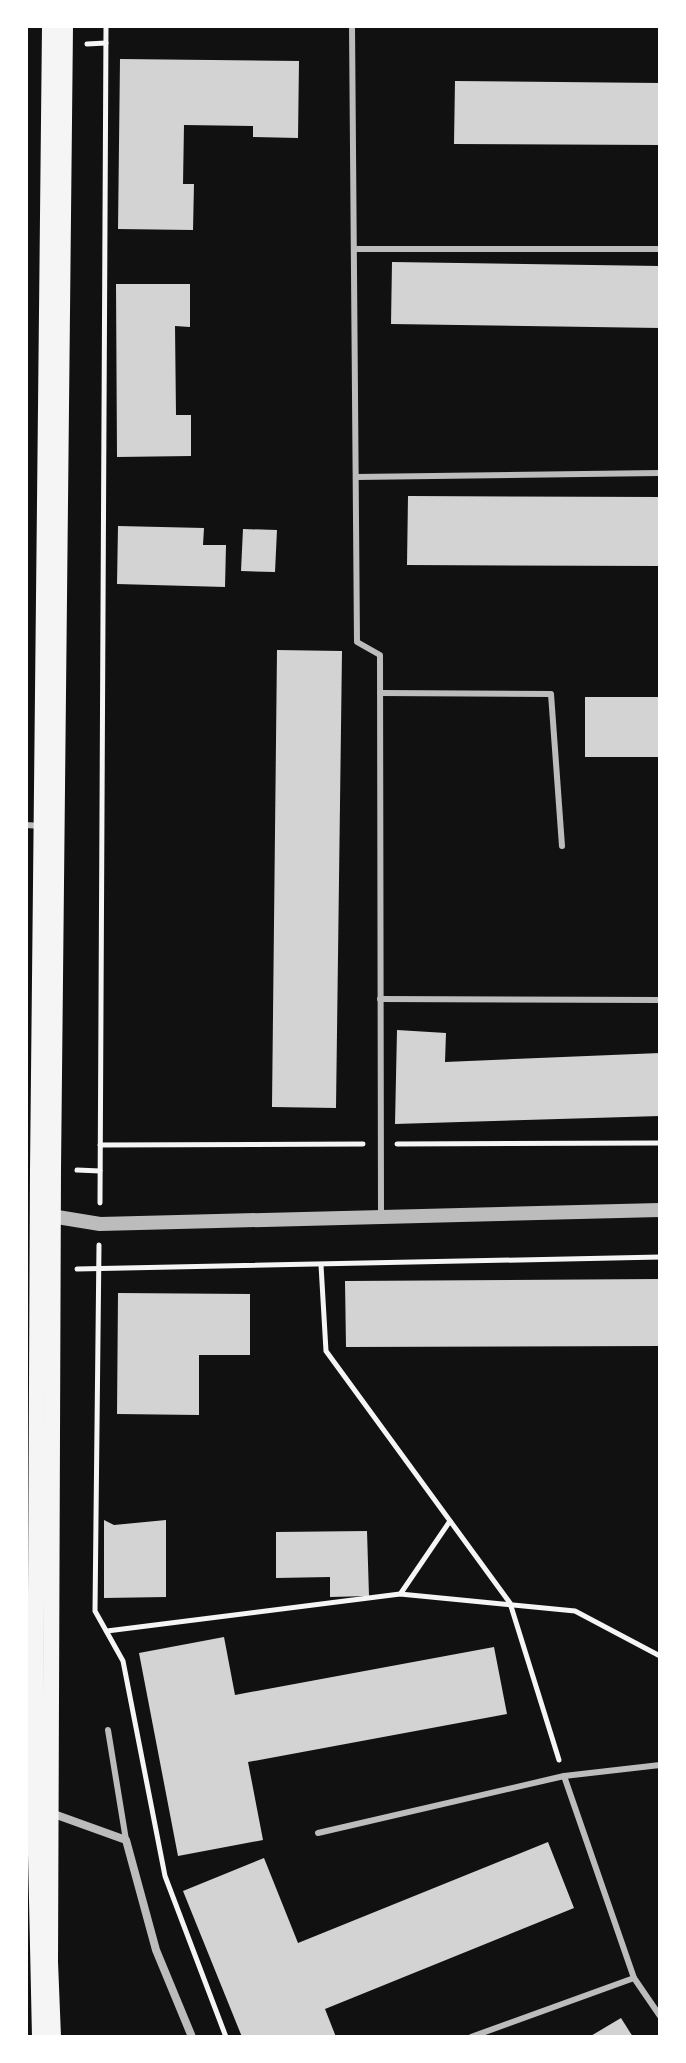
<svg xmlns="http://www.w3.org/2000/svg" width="686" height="2063" viewBox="0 0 686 2063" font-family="Ubuntu,sans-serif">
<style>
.building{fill:#d3d3d3}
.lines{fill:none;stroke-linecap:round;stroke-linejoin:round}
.path{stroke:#f5f5f5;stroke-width:5}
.service{stroke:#bcbcbc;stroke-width:6}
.minor{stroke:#bcbcbc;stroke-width:8}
.tertiary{stroke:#bcbcbc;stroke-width:14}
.secondary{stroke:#f5f5f5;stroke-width:16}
</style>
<rect width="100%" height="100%" fill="#111"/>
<g class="building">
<polygon points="120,59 299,61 298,138 253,137 253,126 184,125 183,184 194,184 193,230 118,229"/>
<polygon points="455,81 660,83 660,145 454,144"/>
<polygon points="392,262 660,266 660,328 391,324"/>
<polygon points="116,284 190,284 190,327 175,326 176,415 191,415 191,456 117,457"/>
<polygon points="408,496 660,497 660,566 407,565"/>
<polygon points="118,526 204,528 203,545 226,545 225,587 117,584"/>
<polygon points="243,529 277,530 275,572 241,571"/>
<polygon points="277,650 342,651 336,1108 272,1107"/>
<rect x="585" y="697" width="75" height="60"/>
<polygon points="397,1030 446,1033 445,1062 660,1053 660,1116 395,1124"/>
<polygon points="660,1279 660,1346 346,1347 345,1281"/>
<polygon points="118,1293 250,1294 250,1355 199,1355 199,1415 117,1414"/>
<polygon points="104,1520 114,1525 166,1520 166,1597 104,1598"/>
<polygon points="367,1531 369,1596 330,1597 330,1577 276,1578 276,1532"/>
<polygon points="224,1637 235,1695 494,1647 507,1714 248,1762 263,1840 178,1856 139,1653"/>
<polygon points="548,1842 574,1908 325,2009 336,2037 242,2037 183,1891 264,1858 298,1943"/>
<polygon points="621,2018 633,2037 589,2037"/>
</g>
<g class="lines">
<g class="path">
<polyline points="87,44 106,43"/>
<polyline points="397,1144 660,1143"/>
<polyline points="100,1145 363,1144"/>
<polyline points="77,1170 100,1171"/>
<polyline points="100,1203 106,26"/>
<polyline points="99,1245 95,1611 123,1661 165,1876 226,2037"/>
<polyline points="321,1265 326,1351 510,1603 559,1760"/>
<polyline points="77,1269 660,1257"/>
<polyline points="401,1593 450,1521"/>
<polyline points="107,1631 400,1594 575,1611 660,1656"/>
</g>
<g class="service">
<polyline points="352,26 357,642 380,655 381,1217"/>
<polyline points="354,249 660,249"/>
<polyline points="356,477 660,473"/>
<polyline points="380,693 551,694 562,846"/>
<polyline points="26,825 41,826"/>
<polyline points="380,999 660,1000"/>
<polyline points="108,1730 126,1840"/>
<polyline points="564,1776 634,1978 660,2016"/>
<polyline points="318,1833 564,1776 660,1765"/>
<polyline points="471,2037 634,1978"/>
</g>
<polyline class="minor" points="51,1813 126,1840 156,1950 192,2037"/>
<polyline class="tertiary" points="45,1215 100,1224 660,1210"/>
<g class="secondary">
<polyline points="40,2037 35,1808 38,1170 50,26"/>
<polyline points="53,2037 50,1962 53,1169 65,26"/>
</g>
</g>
<rect width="686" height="2063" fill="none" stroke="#ffffff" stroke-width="56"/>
</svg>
